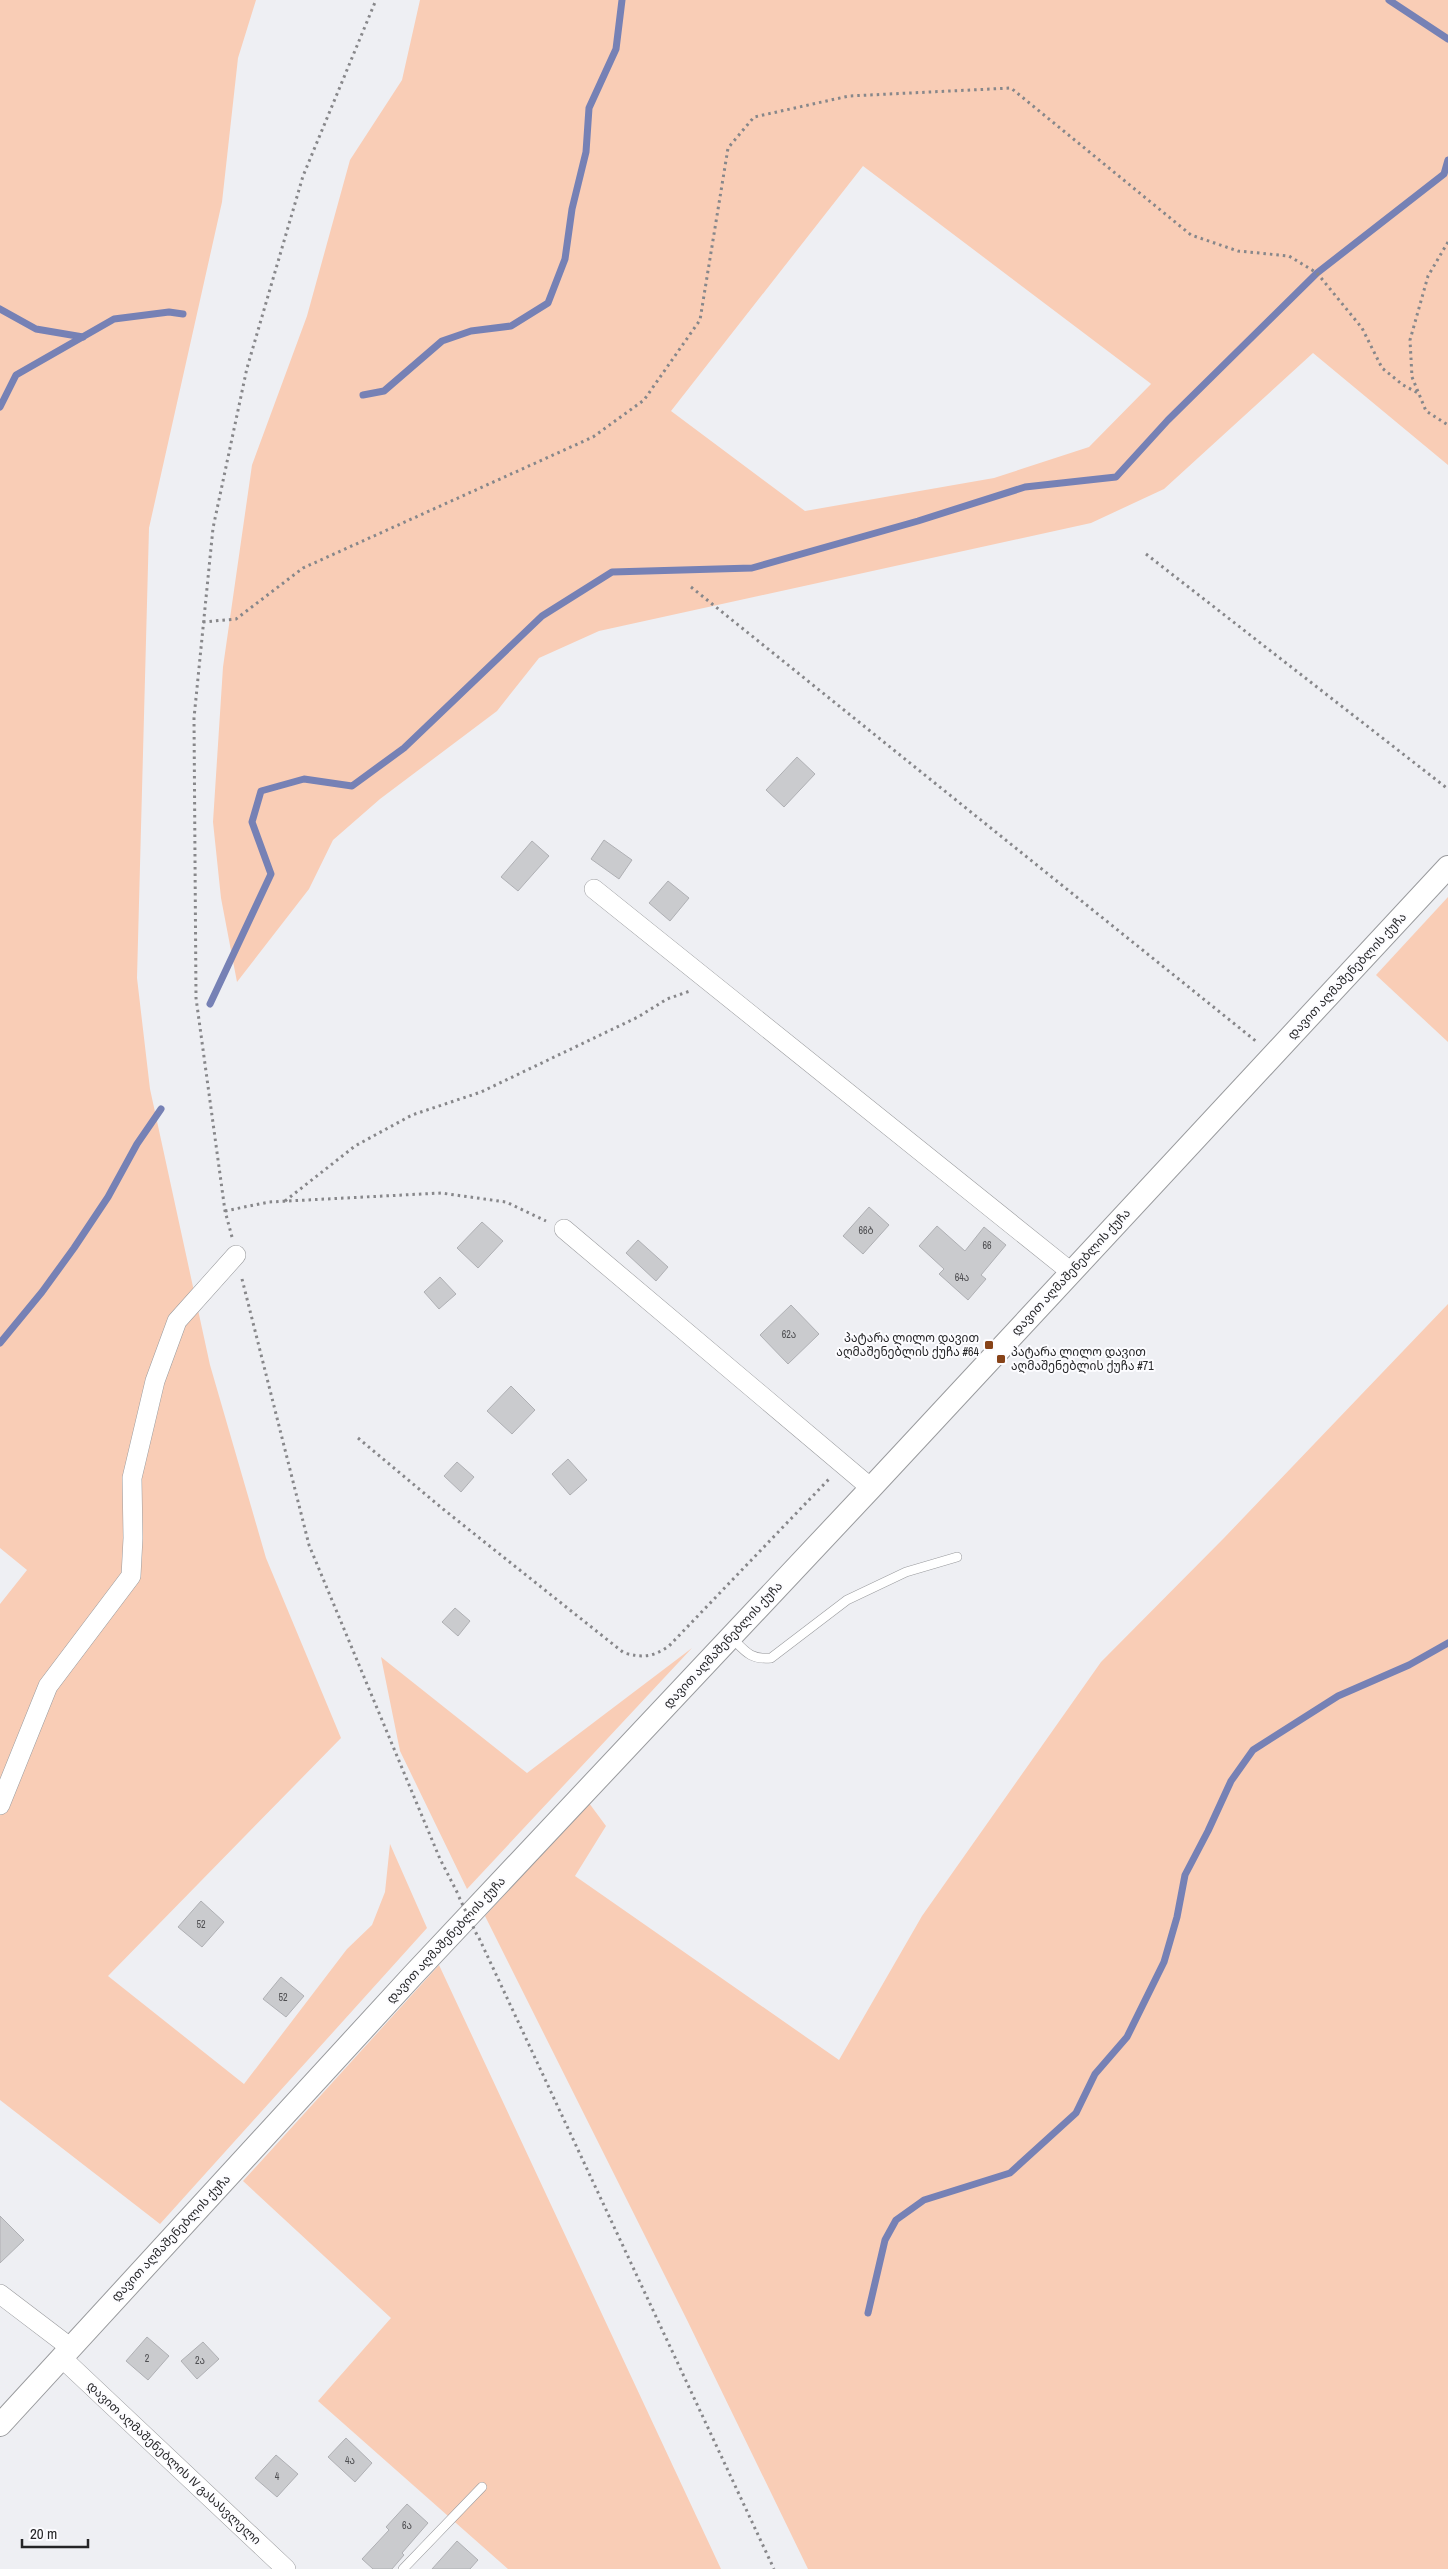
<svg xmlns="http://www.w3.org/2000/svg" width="1448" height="2569" viewBox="0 0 1448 2569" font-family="'Archivo Narrow','Noto Sans Georgian',sans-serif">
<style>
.green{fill:#f9cdb6;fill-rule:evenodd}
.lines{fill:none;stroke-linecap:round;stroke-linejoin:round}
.stream{stroke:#7681b5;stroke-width:7}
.building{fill:#cacbce;stroke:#afb0b4}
.service-casing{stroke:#999a9d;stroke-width:10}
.minor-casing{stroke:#999a9d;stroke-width:20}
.tertiary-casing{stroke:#999a9d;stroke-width:24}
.path{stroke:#87878a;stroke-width:3;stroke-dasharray:2.5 4;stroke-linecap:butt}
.service{stroke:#fff;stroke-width:9}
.minor{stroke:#fff;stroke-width:19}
.tertiary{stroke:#fff;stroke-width:22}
.path-bridge{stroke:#87878a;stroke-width:3;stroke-dasharray:2.5 4;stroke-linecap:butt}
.poi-dot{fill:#874318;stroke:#fcfcff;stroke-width:2}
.labels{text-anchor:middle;stroke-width:4;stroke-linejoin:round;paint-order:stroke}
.number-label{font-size:10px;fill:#4e4e51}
.street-label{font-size:12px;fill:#252527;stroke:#fcfcff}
.poi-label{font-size:12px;fill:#252527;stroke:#fcfcff;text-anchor:end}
</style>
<rect width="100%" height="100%" fill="#eeeff3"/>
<g class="green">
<polygon points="0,0 256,0 238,58 222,202 149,528 137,978 150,1089 210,1365 266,1558 341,1738 108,1976 244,2084 347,1949 372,1925 385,1892 390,1844 427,1928 160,2224 0,2100 0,1604 27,1570 0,1548"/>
<path d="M420 0H1448V465L1313 353 1164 489 1091 523 599 631 539 658 497 711 380 799 333 840 309 889 237 982 221 898 213 822 223 667 252 465 307 316 350 160 402 80ZM863 166 1150 383 1151 384 1089 447 994 478 805 511 671 411Z"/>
<polygon points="1448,897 1448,1042 1376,975"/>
<polygon points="1448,1304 1448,2569 808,2569 688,2322 485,1916 589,1803 606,1826 575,1876 839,2060 922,1916 1101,1662 1224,1538"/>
<polygon points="692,1648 467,1889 400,1751 381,1657 527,1773"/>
<polygon points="439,1965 721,2569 508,2569 318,2401 391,2318 243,2181"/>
</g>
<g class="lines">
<g class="stream">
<polyline points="1389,0 1448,39"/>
<polyline points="0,309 36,329 83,337"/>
<polyline points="363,395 384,391 442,341 471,331 511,326 548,303 565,259 572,209 586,152 589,108 616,49 622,0"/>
<polyline points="0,407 16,375 114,319 169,312 183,314"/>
<polyline points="210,1004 271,874 252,822 261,791 304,779 352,786 404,748 542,616 612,572 752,568 918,521 1025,487 1116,477 1168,420 1317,273 1444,174 1448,160"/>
<polyline points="0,1343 42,1292 74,1248 108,1197 137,1144 161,1109"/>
<polyline points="868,2313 885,2240 896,2220 924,2200 1010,2173 1076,2113 1095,2074 1127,2037 1164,1962 1177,1917 1185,1875 1208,1831 1231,1781 1253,1750 1338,1696 1409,1665 1448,1643"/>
</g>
</g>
<g class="building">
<polygon points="797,757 815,774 784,807 766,790"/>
<polygon points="604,840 632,860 619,879 591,859"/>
<polygon points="532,841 549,856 518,891 501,877"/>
<polygon points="668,881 689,898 670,921 649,903"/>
<polygon points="869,1207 889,1225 863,1254 843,1236"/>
<polygon points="482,1222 503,1241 478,1268 457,1248"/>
<polygon points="937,1226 965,1251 984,1227 1006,1245 981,1275 986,1279 968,1300 939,1274 944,1269 919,1246"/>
<polygon points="638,1240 668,1267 656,1281 626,1253"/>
<polygon points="440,1277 456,1294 439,1309 424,1292"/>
<polygon points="791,1305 819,1334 788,1364 760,1335"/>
<polygon points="511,1386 535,1410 512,1434 487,1411"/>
<polygon points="568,1459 587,1480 570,1495 552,1474"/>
<polygon points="457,1462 474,1477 461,1492 444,1476"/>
<polygon points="455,1608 470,1621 458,1636 442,1622"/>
<polygon points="201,1901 224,1922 202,1947 178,1927"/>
<polygon points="281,1977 304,1996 286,2017 263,1999"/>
<polygon points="0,2216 24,2240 0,2263"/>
<polygon points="147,2337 169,2356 148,2380 126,2361"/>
<polygon points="203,2342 219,2359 197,2379 181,2361"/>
<polygon points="346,2438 372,2463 355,2482 328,2457"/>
<polygon points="276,2455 298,2474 277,2497 255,2478"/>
<polygon points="407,2504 428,2523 402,2553 404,2555 392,2569 373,2569 362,2559 389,2530 386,2527"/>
<polygon points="457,2541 478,2560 470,2569 432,2569"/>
</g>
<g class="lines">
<defs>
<g id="service">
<path d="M731 1637C745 1651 750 1660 771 1658L847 1600 906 1572 957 1557"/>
<polyline points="403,2569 482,2487"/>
</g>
<g id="minor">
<polyline points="594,889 1071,1272"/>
<polyline points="564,1229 871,1488"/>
<polyline points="0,1805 48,1686 131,1576 133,1538 132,1478 155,1381 177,1321 236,1255"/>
<polyline points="0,2294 71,2348"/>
<polyline points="62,2358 286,2569"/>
</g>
<polyline id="tertiary" points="0,2425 413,1975 871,1488 1448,867"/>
</defs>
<use href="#service" class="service-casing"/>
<use href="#minor" class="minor-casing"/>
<use href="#tertiary" class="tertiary-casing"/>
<g class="path">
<polyline points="1448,242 1428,276 1410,340 1412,377 1426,411 1448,425"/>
<polyline points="1146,554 1448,789"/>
<polyline points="691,587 1257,1042"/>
<polyline points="203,622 236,619 303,568 593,437 644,400 700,320 728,148 754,117 849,96 1011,88 1191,235 1238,251 1289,256 1317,273 1362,328 1382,368 1403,385 1418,393"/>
<polyline points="285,1201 355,1146 412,1115 481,1092 638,1017 667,999 690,991"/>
<polyline points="225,1211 269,1202 441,1193 506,1202 546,1221"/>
<polyline points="232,1237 225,1211 196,998 194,718 213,528 247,368 303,176 376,0"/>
<polyline points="242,1279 309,1545 440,1859 458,1894"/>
<path d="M358 1438 443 1509 624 1653C643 1658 653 1657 669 1646L830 1478"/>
<polyline points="479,1938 774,2569"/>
</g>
<use href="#service" class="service"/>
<use href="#minor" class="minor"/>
<use href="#tertiary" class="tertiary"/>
<polyline class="path-bridge" points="459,1897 477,1935"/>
</g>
<g class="poi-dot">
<rect x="984" y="1340" width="10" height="10" rx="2.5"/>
<rect x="996" y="1354" width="10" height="10" rx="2.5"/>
</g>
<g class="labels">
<g class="number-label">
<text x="866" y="1234">66ბ</text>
<text x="987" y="1249">66</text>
<text x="962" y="1281">64ა</text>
<text x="789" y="1338">62ა</text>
<text x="201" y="1928">52</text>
<text x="283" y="2001">52</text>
<text x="147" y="2362">2</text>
<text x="200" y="2364">2ა</text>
<text x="350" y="2464">4ა</text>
<text x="277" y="2480">4</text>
<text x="407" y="2529">6ა</text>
</g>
<g class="street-label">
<text transform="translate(1347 976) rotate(-47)" y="4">დავით აღმაშენებლის ქუჩა</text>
<text transform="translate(1071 1272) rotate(-47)" y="4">დავით აღმაშენებლის ქუჩა</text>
<text transform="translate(723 1645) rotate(-47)" y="4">დავით აღმაშენებლის ქუჩა</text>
<text transform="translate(446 1940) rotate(-47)" y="4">დავით აღმაშენებლის ქუჩა</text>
<text transform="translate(171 2238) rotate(-47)" y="4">დავით აღმაშენებლის ქუჩა</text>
<text transform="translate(174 2463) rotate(43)" y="4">დავით აღმაშენებლის IV გასასვლელი</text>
</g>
<g class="poi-label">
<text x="979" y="1342">პატარა ლილო დავით<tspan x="979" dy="14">აღმაშენებლის ქუჩა #64</tspan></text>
<text x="1011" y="1356" text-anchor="start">პატარა ლილო დავით<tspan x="1011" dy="14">აღმაშენებლის ქუჩა #71</tspan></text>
</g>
</g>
<path d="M22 2539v8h66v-8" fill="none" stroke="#252527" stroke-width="2.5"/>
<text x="30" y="2539" font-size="15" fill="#252527" stroke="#fcfcff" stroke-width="4" paint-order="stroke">20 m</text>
</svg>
